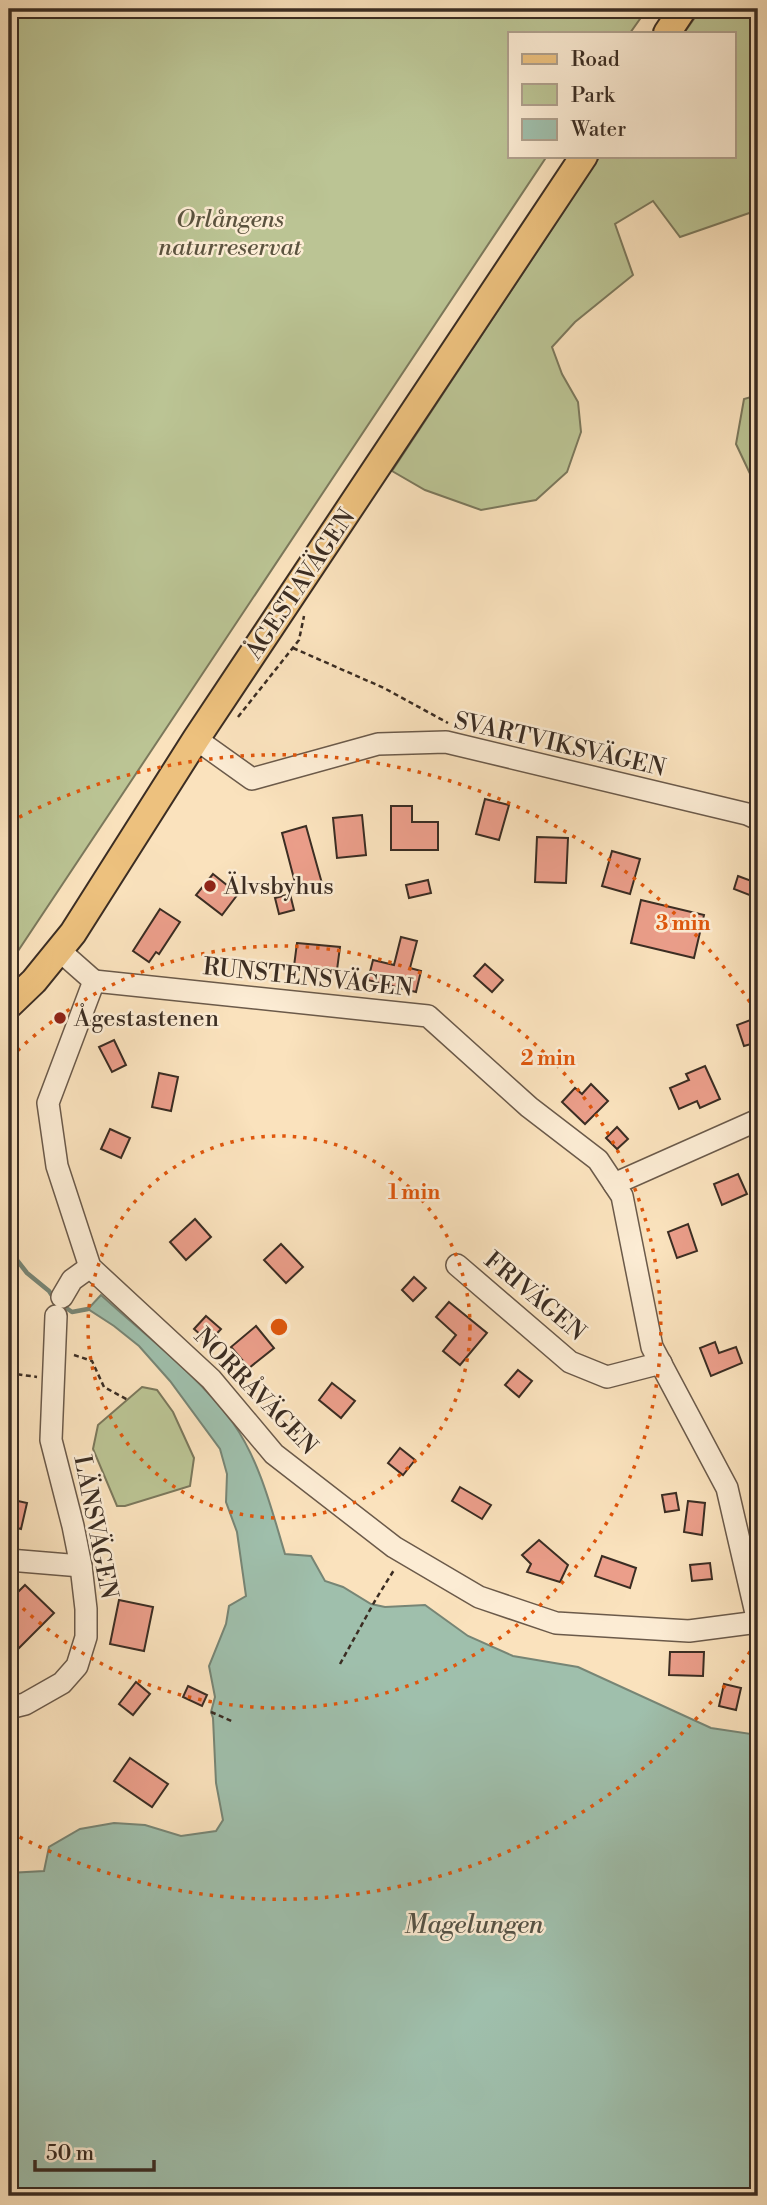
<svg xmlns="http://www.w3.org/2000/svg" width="767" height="2205" viewBox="0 0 767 2205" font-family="'Libre Bodoni',serif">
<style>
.green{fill:#bbc494;stroke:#7b785c;stroke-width:2}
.water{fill:#9fbfac;stroke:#778575;stroke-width:2}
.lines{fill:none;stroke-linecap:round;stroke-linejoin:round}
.stream{stroke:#778575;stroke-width:4.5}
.building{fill:#eb9e8a;stroke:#3b2d23;stroke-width:2}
.minor-casing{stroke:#6b5a4a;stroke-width:24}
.major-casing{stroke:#3b2d23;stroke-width:30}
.path{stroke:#3b2d23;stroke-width:2.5;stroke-dasharray:5 3.5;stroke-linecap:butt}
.minor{stroke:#fcecd4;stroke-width:21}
.major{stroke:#edc17e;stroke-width:26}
.ring{fill:none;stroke:#df570d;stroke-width:3.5;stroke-dasharray:3.5 7}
.poi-dot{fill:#8f2418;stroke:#fcecd4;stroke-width:2.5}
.labels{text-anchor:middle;stroke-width:5;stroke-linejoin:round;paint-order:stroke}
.park-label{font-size:24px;font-style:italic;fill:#5b533f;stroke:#fcecd4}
.street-label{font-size:24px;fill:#3b2d23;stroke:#fcecd4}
.poi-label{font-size:24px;fill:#3b2d23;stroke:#fcecd4;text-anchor:start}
.water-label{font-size:26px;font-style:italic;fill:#545245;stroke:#fcecd4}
.centre{fill:#df570d;stroke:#fcecd4;stroke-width:3.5}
.ring-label{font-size:21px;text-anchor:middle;font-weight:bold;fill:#df570d;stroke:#fcecd4;stroke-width:5;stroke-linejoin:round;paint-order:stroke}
</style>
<rect width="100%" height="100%" fill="#fae2bd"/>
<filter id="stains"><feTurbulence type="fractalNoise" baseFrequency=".00286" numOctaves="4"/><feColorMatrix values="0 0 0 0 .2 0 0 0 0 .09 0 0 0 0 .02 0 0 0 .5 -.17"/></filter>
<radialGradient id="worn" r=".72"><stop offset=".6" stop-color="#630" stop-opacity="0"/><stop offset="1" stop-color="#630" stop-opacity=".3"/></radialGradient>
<g class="green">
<polygon points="9,9 647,9 630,33 510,33 510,156 547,156 12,960 9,960"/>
<polygon points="701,9 758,9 758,210 680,237 653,201 615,224 633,275 575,322 552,347 562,374 578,402 581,432 567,472 536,500 481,510 425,490 392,471 600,156 734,156 734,33 684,33"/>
<polygon points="758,395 758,486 752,478 736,444 744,399"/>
<polygon points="142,1387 157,1390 173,1412 194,1458 190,1486 125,1506 117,1506 93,1449 98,1425"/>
</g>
<path class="water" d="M101 1295C146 1336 197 1374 233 1423 260 1461 272 1511 285 1554L311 1556 325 1581 343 1587 371 1604 385 1607 425 1605 468 1636 513 1656 578 1667 711 1728 758 1735V2196H9V1873L44 1871 49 1847 80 1829 114 1823 145 1825 181 1836 216 1831 223 1820 216 1783 213 1718 211 1712 215 1697 209 1666 226 1624 229 1606 246 1596 237 1532 226 1502 227 1474 220 1449 170 1381 139 1346 114 1326 88 1309Z"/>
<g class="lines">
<polyline class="stream" points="9,1250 27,1273 49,1291 55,1300 72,1312 88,1309"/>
</g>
<g class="building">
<polygon points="485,799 509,805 499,840 476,834"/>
<polygon points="391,806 412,806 412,822 438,822 438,850 391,850"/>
<polygon points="362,815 366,855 337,858 333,818"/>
<polygon points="306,826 323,887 298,894 282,833"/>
<polygon points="537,837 568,838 566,883 535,882"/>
<polygon points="612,851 640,859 630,894 602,886"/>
<polygon points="213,874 238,894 222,915 196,895"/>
<polygon points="738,876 757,883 752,896 734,889"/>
<polygon points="428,880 431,893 409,898 406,885"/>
<polygon points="290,894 294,910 279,914 275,898"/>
<polygon points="641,900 704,915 694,958 631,943"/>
<polygon points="160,909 180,922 159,954 156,952 149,962 133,951"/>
<polygon points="401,937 417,941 410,968 421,971 416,992 368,980 373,960 394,965"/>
<polygon points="297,943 340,947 337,970 294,966"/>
<polygon points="485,964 503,980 492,992 474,976"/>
<polygon points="753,1019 758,1042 744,1046 737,1025"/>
<polygon points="114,1040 126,1065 112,1072 99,1047"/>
<polygon points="705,1066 720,1099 700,1108 697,1101 679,1109 670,1088 689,1080 686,1074"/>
<polygon points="159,1073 178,1077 171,1111 152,1107"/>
<polygon points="591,1084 608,1101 585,1124 562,1102 575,1088 582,1094"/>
<polygon points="617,1127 628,1139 617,1149 606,1138"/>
<polygon points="110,1129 130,1138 121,1158 101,1149"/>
<polygon points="738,1174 747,1194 722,1205 714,1184"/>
<polygon points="195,1219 211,1237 186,1260 170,1242"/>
<polygon points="688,1224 697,1251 677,1258 668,1232"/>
<polygon points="281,1244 303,1267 286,1283 264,1260"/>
<polygon points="414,1277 426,1288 413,1301 402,1290"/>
<polygon points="449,1302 487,1333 460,1365 443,1351 456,1335 436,1317"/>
<polygon points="206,1316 221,1329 209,1342 194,1329"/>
<polygon points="256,1326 274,1348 249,1368 231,1347"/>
<polygon points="715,1342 719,1353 736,1347 742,1363 711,1376 700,1348"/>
<polygon points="518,1370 532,1381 519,1397 505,1385"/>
<polygon points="332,1383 355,1401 341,1418 319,1400"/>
<polygon points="400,1448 415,1460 403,1475 388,1463"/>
<polygon points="460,1487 491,1505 482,1519 452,1501"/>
<polygon points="676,1493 679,1510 665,1512 662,1495"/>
<polygon points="9,1499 27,1503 21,1529 9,1526"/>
<polygon points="688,1501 705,1503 702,1535 684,1532"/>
<polygon points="539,1540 568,1565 560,1582 527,1572 531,1564 522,1555"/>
<polygon points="602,1556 636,1568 630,1588 595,1576"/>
<polygon points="710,1563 712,1579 692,1581 690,1565"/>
<polygon points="25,1585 54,1613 17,1650 9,1642 9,1601"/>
<polygon points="119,1600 153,1607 144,1651 110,1644"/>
<polygon points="670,1652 704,1652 703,1676 669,1675"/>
<polygon points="136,1682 150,1694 133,1715 119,1704"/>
<polygon points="724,1684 741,1688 736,1710 719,1706"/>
<polygon points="188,1686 207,1695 202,1706 183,1697"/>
<polygon points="130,1758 168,1784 152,1807 114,1781"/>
</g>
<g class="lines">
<defs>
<g id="minor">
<polyline points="196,739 252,779 378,744 446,742 747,814 758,819"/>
<polyline points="60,951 94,981"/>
<polyline points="94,981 48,1103 57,1166 90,1267 211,1379 274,1454 394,1547 479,1597 556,1623 689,1631 758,1622"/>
<polyline points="94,981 428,1016 529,1107 598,1160 622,1196 652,1347 727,1488 758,1622"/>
<polyline points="614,1184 758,1120"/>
<polyline points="457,1265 570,1362 607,1377 661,1363"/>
<polyline points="62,1297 72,1280 90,1267"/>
<polyline points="9,1560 81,1566"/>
<polyline points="9,1708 25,1704 62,1683 77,1666 86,1637 86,1609 81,1566 73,1526 51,1440 56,1316"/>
</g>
<g id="major">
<polyline points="667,33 683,9"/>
<polyline points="9,1005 34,981 73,933 196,739 584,156"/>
</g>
</defs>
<use href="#minor" class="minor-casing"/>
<use href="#major" class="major-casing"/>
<g class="path">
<polyline points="293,648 384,688 448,723"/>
<polyline points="238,717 299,640 304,616"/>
<polyline points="74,1355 92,1361 104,1387 128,1400"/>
<polyline points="9,1373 37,1377"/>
<polyline points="340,1664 376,1599 394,1570"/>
<polyline points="211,1712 234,1722"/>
</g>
<use href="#minor" class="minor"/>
<use href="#major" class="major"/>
</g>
<g class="ring">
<circle cx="279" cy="1327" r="191"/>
<path d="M10 1058A381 381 0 1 1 10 1596"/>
<path d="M756 1643A572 572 0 0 1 10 1832M10 822A572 572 0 0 1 756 1011"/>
</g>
<g class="poi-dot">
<circle cx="210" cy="886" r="7"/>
<circle cx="60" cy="1018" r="7"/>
</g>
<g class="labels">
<g class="park-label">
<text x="230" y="227">Orlångens<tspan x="230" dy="28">naturreservat</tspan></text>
</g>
<g class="street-label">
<text transform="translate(300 584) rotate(-56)" y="8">ÅGESTAVÄGEN</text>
<text transform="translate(560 744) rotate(13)" y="8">SVARTVIKSVÄGEN</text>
<text transform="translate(308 977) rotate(6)" y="8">RUNSTENSVÄGEN</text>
<text transform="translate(535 1296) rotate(40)" y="8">FRIVÄGEN</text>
<text transform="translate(256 1391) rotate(46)" y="8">NORRÅVÄGEN</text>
<text transform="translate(96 1527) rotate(79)" y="8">LÄNSVÄGEN</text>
</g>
<g class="poi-label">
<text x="224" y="894">Älvsbyhus</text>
<text x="74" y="1026">Ågestastenen</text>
</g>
<g class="water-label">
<text x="474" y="1933">Magelungen</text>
</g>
</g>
<circle cx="279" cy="1327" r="10" class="centre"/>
<g class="ring-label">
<text x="683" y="930">3 min</text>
<text x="548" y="1065">2 min</text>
<text x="414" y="1199">1 min</text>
</g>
<rect width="767" height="2205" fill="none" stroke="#fae2bd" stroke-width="35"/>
<rect x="10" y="10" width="746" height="2184" fill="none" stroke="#3b2d23" stroke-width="3.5"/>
<rect x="18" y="18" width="732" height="2170" fill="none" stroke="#3b2d23" stroke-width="2"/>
<rect x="508" y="32" width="228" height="126" fill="#fcecd4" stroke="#afa08d" stroke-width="2"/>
<rect x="522" y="54" width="35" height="10" fill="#edc17e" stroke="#afa08d" stroke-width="2"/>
<text x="571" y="66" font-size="21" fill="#3b2d23">Road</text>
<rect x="522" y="84" width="35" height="21" fill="#bbc494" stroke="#afa08d" stroke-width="2"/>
<text x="571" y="102" font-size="21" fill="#3b2d23">Park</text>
<rect x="522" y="119" width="35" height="21" fill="#9fbfac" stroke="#afa08d" stroke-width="2"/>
<text x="571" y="136" font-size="21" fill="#3b2d23">Water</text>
<path d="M35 2160v10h119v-10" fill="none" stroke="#3b2d23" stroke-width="3.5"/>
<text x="46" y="2160" font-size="21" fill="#3b2d23" stroke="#fcecd4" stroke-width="5" paint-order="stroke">50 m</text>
<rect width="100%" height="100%" filter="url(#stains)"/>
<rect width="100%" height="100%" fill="url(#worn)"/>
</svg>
